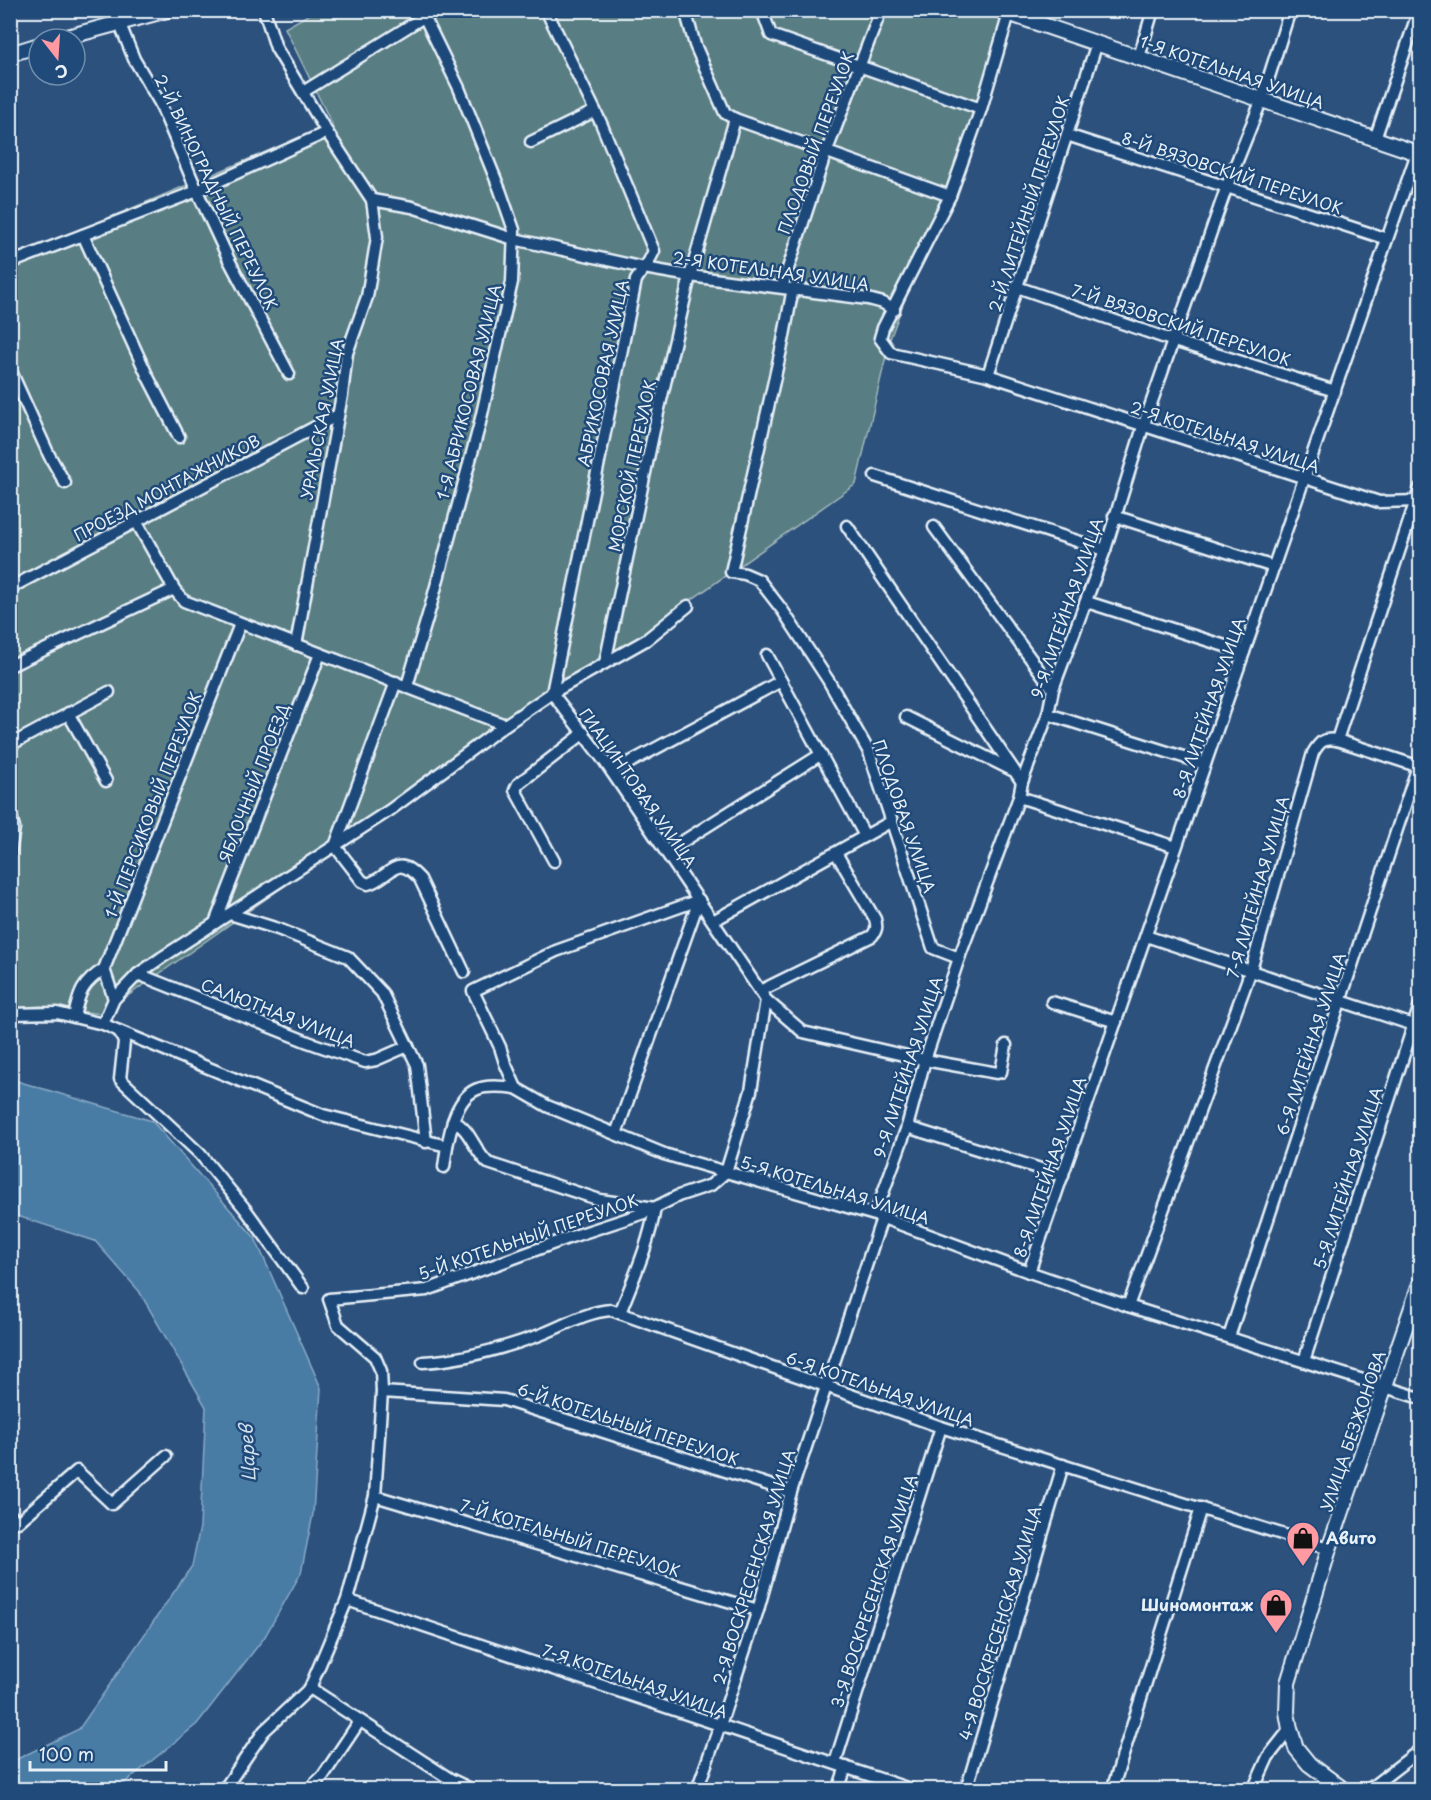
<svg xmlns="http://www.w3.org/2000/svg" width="1431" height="1800" viewBox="0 0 1431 1800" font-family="'Playpen Sans',sans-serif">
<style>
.green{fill:#587d82;stroke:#a0b7bd;stroke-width:1.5}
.water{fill:#487ba5;stroke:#88aac6;stroke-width:1.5}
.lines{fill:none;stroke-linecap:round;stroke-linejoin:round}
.minor-casing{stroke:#e8f1f8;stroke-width:15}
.tertiary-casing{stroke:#e8f1f8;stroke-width:18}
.minor{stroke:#1f4a7a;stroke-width:10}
.tertiary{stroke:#1f4a7a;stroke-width:14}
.labels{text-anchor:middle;stroke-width:5;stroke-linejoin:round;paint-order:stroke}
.street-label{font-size:16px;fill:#e8f1f8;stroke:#1f4a7a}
.poi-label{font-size:16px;font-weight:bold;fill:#e8f1f8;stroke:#1f4a7a;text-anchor:start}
.water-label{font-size:18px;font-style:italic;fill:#d0dfec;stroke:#1f4a7a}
</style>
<rect width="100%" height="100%" fill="#2d517d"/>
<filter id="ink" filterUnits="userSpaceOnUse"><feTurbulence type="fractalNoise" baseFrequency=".0167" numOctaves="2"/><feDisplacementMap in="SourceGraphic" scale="12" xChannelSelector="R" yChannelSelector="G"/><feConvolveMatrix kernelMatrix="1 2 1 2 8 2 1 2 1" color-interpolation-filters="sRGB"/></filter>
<g filter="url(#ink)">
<polygon class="green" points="983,10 1010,19 890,339 856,484 102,1014 41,1006 11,1008 11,259 332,124 285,28 315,11"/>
<polygon class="water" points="10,1079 152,1121 255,1238 321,1388 313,1514 301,1573 264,1638 197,1724 117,1789 11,1789 11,1762 79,1729 192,1566 200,1527 206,1407 139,1291 95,1241 11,1214"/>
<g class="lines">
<defs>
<g id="minor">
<polyline points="264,10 276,48 325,129 372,200 377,237 367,297 347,353 342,395 296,645"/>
<polyline points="546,10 601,123 654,251 649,261 636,280 552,693"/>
<polyline points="762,10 771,35 981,109"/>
<polyline points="1010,10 981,109 950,196 883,328 880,338 891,353 988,375 1379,502 1420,501"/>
<polyline points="119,22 134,59 160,103 197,191 229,260 289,374"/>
<polyline points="1139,57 1153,10"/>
<polyline points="303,92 435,10"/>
<polyline points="735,119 950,196"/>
<polyline points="1067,135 1387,239"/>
<polyline points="1375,139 1419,10"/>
<polyline points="531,142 595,111"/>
<polyline points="372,200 412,207 514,239 644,268 690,276 868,299 883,303 894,310"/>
<polyline points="83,235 148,377 179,437"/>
<polyline points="10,263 197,191 327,132"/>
<polyline points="782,287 824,158 881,10"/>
<polyline points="1017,287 1174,341 1335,391"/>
<polyline points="793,288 783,341 731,572 745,574 759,580 783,611 828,680 869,752 933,948 959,958"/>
<polyline points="10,369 49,455 65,483"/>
<polyline points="988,375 1097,43"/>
<polyline points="875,476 1105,550"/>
<polyline points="1114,516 1274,567"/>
<polyline points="136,521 174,589 184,601 505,725"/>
<polyline points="847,526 1022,782"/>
<polyline points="934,527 1053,689"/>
<polyline points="10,588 338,415"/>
<polyline points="1087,602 1244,652"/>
<polyline points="767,655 865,836"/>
<polyline points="605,663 654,430 690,276 735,119 725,113 695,45 685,10"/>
<polyline points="10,666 174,589"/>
<path d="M396 682 335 846 362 881 368 884C392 876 396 852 420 879L464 972"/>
<polyline points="407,686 431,605 479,427 512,282 514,230 500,190 459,88 421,10"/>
<polyline points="552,693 605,762 766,1000 803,1032 925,1060 997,1073 1001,1072 1006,1045"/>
<polyline points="68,713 106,781"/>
<polyline points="1048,714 1205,764"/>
<polyline points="906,717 1012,770"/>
<polyline points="1337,740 1420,767"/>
<polyline points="10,745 109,692"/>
<polyline points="612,772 781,681"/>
<polyline points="1019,797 1176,847"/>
<polyline points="10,811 14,828 10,853"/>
<polyline points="666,852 820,755"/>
<polyline points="554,861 515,790 518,784 584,733"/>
<polyline points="699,900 556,951 473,991 500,1047 505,1063 516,1088 547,1106 664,1154 875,1215 1029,1272 1128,1306 1420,1398"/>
<polyline points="230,914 278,929 348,957 382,993 417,1065 426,1142"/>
<polyline points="713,921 892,821"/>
<polyline points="215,923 320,654"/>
<polyline points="1146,936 1419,1027"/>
<polyline points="138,974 308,1042 365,1062 376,1060 408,1046"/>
<path d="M760 991 872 936C877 930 877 926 875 919L836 853"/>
<polyline points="114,999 104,969 240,624"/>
<polyline points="1052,1002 1116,1022"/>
<polyline points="10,1014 57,1013 103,1024 119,1031 124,1042 120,1079 200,1154 246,1210 303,1288"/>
<path d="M74 1017C79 993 82 983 104 969"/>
<polyline points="103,1024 114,999 138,974 161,958 390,810 505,725 552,693 646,640 688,606"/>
<polyline points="119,1031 323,1115 447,1146 453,1121"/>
<path d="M516 1088C482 1084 465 1085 453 1121 471 1129 474 1151 488 1163L600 1200 655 1208C649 1245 633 1279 620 1313"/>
<polyline points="907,1127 1063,1176"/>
<polyline points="616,1134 699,900"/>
<polyline points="444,1167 447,1146"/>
<polyline points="875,1215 907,1127 925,1060 959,958 1019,797 1022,782 1048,714 1053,689 1105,550 1143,427 1227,186 1262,99 1290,10"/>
<polyline points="1029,1272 1417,153"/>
<path d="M1128 1306 1251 970 1313 753C1320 741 1324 738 1337 740L1420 488"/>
<polyline points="1229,1337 1420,760"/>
<polyline points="1304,1361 1420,1005"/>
<path d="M423 1362C461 1360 501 1349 537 1336 562 1327 584 1312 611 1310L941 1427 1329 1549"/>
<polyline points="382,1392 504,1400 791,1492"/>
<polyline points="375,1496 758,1610"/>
<polyline points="10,1515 18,1522 77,1471 112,1504 166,1456"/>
<polyline points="347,1600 913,1790"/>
<polyline points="310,1688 450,1779 473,1790"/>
<polyline points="835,1763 941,1427"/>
<polyline points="221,1790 227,1785 264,1731 310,1688 347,1600 375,1496 382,1392 381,1371 375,1357 338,1325 329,1299 427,1290 568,1238 644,1213 678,1196 711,1185 726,1172 751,1091 766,1000"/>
<polyline points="308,1790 323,1776 359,1722"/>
<polyline points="697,1790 720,1725 758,1610 791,1492 882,1218"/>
<polyline points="838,1790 846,1767"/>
<polyline points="966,1790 1063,1465"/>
<polyline points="1112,1790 1201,1508"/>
<polyline points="1253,1790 1268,1757 1290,1729"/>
<polyline points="1368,1790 1420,1750"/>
</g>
<g id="tertiary">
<polyline points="999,10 1420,154"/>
<polyline points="60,39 167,10"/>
<polyline points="10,54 39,45"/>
<polyline points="1344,1790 1309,1764 1296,1748 1290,1729 1287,1712 1288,1683 1329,1549 1420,1284"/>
</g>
</defs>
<use href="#minor" class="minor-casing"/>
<use href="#tertiary" class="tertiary-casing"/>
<use href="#minor" class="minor"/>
<use href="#tertiary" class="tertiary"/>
</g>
</g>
<defs>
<symbol id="shop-pin" viewBox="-11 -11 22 30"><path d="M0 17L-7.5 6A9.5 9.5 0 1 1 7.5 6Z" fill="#ff9aa2" stroke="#1f4a7a"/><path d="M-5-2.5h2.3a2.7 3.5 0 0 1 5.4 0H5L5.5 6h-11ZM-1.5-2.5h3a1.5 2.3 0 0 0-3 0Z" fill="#111"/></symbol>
</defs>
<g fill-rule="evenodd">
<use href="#shop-pin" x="1284" y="1519" width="38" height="52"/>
<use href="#shop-pin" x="1257" y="1586" width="38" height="52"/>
</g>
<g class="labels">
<g class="street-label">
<text transform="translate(1232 72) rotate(19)" y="6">1-Я КОТЕЛЬНАЯ УЛИЦА</text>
<text transform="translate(816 143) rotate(-70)" y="6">ПЛОДОВЫЙ ПЕРЕУЛОК</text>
<text transform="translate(1232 173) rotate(18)" y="6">8-Й ВЯЗОВСКИЙ ПЕРЕУЛОК</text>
<text transform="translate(216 192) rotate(64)" y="6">2-Й ВИНОГРАДНЫЙ ПЕРЕУЛОК</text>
<text transform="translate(1029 204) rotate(-72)" y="6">2-Й ЛИТЕЙНЫЙ ПЕРЕУЛОК</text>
<text transform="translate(771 271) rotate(8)" y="6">2-Я КОТЕЛЬНАЯ УЛИЦА</text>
<text transform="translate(1181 325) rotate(18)" y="6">7-Й ВЯЗОВСКИЙ ПЕРЕУЛОК</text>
<text transform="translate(603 373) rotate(-78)" y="6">АБРИКОСОВАЯ УЛИЦА</text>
<text transform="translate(469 392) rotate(-76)" y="6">1-Я АБРИКОСОВАЯ УЛИЦА</text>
<text transform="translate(322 419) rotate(-79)" y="6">УРАЛЬСКАЯ УЛИЦА</text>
<text transform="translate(1225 437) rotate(18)" y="6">2-Я КОТЕЛЬНАЯ УЛИЦА</text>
<text transform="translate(632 466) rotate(-78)" y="6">МОРСКОЙ ПЕРЕУЛОК</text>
<text transform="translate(167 488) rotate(-28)" y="6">ПРОЕЗД МОНТАЖНИКОВ</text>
<text transform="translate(1067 608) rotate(-71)" y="6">9-Я ЛИТЕЙНАЯ УЛИЦА</text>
<text transform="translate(1209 708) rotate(-71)" y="6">8-Я ЛИТЕЙНАЯ УЛИЦА</text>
<text transform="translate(254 783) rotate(-69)" y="6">ЯБЛОЧНЫЙ ПРОЕЗД</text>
<text transform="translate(638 788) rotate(55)" y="6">ГИАЦИНТОВАЯ УЛИЦА</text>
<text transform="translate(153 805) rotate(-69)" y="6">1-Й ПЕРСИКОВЫЙ ПЕРЕУЛОК</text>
<text transform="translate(904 816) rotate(71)" y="6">ПЛОДОВАЯ УЛИЦА</text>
<text transform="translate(1258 887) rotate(-74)" y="6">7-Я ЛИТЕЙНАЯ УЛИЦА</text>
<text transform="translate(278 1013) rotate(21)" y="6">САЛЮТНАЯ УЛИЦА</text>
<text transform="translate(1311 1044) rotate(-72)" y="6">6-Я ЛИТЕЙНАЯ УЛИЦА</text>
<text transform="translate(908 1067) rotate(-72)" y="6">9-Я ЛИТЕЙНАЯ УЛИЦА</text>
<text transform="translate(1050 1167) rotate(-71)" y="6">8-Я ЛИТЕЙНАЯ УЛИЦА</text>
<text transform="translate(1348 1178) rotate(-72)" y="6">5-Я ЛИТЕЙНАЯ УЛИЦА</text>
<text transform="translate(835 1190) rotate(17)" y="6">5-Я КОТЕЛЬНАЯ УЛИЦА</text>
<text transform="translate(528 1237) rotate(-19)" y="6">5-Й КОТЕЛЬНЫЙ ПЕРЕУЛОК</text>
<text transform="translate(880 1389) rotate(19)" y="6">6-Я КОТЕЛЬНАЯ УЛИЦА</text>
<text transform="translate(628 1424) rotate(18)" y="6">6-Й КОТЕЛЬНЫЙ ПЕРЕУЛОК</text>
<text transform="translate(1353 1431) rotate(-71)" y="6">УЛИЦА БЕЗЖОНОВА</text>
<text transform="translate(570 1538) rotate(17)" y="6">7-Й КОТЕЛЬНЫЙ ПЕРЕУЛОК</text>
<text transform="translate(754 1567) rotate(-73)" y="6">2-Я ВОСКРЕСЕНСКАЯ УЛИЦА</text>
<text transform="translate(874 1591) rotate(-72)" y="6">3-Я ВОСКРЕСЕНСКАЯ УЛИЦА</text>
<text transform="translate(1000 1623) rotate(-73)" y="6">4-Я ВОСКРЕСЕНСКАЯ УЛИЦА</text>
<text transform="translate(635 1681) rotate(19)" y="6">7-Я КОТЕЛЬНАЯ УЛИЦА</text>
</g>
<g class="poi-label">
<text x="1326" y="1544">Авито</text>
<text x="1253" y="1611" text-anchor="end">Шиномонтаж</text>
</g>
<g class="water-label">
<text transform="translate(248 1453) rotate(-93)" y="6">Царев</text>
</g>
</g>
<rect width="1431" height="1800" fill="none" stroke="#1f4a7a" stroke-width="36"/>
<rect x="18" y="18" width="1395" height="1764" fill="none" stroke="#e8f1f8" stroke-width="2" filter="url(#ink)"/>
<g transform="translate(57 57) rotate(163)"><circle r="28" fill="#1f4a7a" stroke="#6f8dac" stroke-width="1.5"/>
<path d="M0-4.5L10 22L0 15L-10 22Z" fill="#ff9aa2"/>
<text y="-9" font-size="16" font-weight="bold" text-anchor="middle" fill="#e8f1f8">С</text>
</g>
<path d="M30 1761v9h136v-9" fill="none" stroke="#e8f1f8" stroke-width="3"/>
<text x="39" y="1761" font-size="18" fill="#e8f1f8" stroke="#1f4a7a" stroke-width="4.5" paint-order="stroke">100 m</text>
</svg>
